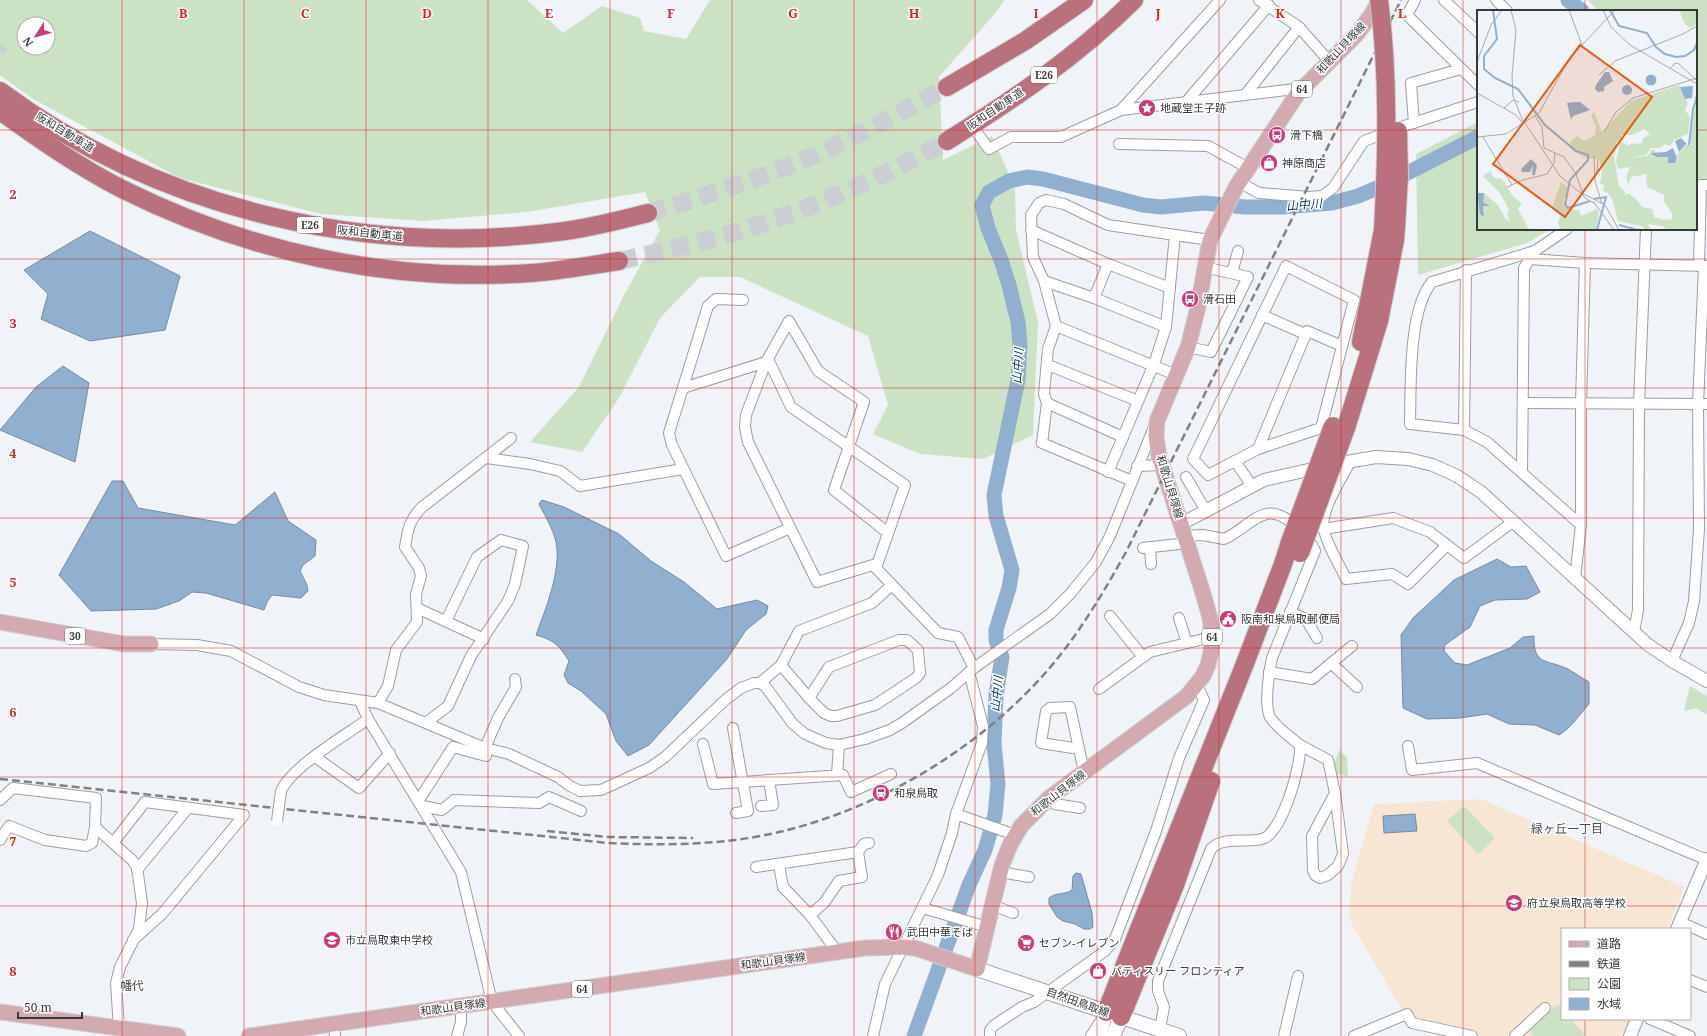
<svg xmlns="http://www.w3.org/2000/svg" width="1707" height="1036" viewBox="0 0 1707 1036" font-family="'Noto Serif','Noto Sans JP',serif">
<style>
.education{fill:#f8e6d5}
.green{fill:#cce2c5;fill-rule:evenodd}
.water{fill:#91afce;stroke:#768ba2}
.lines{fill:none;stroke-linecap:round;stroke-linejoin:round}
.river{stroke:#91afce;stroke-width:15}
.minor-tunnel{stroke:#cbced3;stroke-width:10;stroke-dasharray:10 5;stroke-linecap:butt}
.motorway-tunnel{stroke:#cbced3;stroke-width:18;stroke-dasharray:18 9;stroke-linecap:butt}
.minor-casing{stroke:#9a9ea3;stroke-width:12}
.tertiary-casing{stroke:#9a9ea3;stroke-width:14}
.secondary-casing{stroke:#9a9ea3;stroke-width:16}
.primary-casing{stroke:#cfcfd0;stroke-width:17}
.motorway-casing{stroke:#cfcfd0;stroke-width:20}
.minor{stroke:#fff;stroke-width:10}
.tertiary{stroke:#fff;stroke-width:12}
.secondary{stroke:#fff;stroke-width:14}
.primary{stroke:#d4aab1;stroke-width:15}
.motorway{stroke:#b8717d;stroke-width:18}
.rail{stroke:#7f8184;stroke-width:2.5;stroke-dasharray:8 4;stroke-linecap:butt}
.minor-bridge-casing{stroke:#9a9ea3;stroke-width:12;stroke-linecap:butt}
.motorway-bridge-casing{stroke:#cfcfd0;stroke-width:20;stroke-linecap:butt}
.minor-bridge{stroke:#fff;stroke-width:10}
.motorway-bridge{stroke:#b8717d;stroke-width:18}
.grid{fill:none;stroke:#d62828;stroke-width:1;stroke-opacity:0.55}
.labels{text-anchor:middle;stroke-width:3;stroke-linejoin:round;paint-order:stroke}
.shield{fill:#fff;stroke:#737475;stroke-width:1}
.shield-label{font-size:10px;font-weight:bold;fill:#37383a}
.street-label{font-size:11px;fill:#37383a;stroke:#fff}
.poi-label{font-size:11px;fill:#37383a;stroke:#fff;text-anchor:start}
.water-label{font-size:12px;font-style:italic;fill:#0c3b64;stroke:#fff}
.neighbourhood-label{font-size:12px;fill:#474a4f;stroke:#fff}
.inset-river{fill:none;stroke:#91afce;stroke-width:2}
.inset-road{fill:none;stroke:#a6a9ad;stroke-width:1}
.view{fill:#e8590c;fill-opacity:0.15;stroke:#e8590c;stroke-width:2}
.inset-edge{fill:none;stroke:#37383a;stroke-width:2}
.grid-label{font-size:13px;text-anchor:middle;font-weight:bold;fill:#d62828;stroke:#fff;stroke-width:3;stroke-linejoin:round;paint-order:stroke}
</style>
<rect width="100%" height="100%" fill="#f0f4f9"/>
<polygon class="education" points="1481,799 1685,887 1668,929 1562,929 1562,1019 1631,1019 1624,1036 1466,1036 1410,1024 1349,919 1351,883 1374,804"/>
<g class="green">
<path d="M0 0H527L563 33 602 6 640 18 644 31 686 39 710 0H1004L998 10 939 77 943 160 992 136 1015 188 1016 230 1038 322 1033 435 983 459 920 454 873 434 888 405 868 336 740 277H700L660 318 619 398 582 452 530 442 579 387 623 297 660 230 645 192 527 212 423 221 321 214 180 178 33 99 0 75ZM24 24H48V48H24Z"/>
<polygon points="1588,0 1707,0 1707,179 1696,182 1696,11 1598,11"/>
<polygon points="1478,122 1478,229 1551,229 1527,243 1418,275 1416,154"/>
<polygon points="1690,686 1707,696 1707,715 1696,708 1684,711"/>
<polygon points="1339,750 1347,757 1348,777 1339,774 1336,777 1334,765"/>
<polygon points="1464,806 1495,838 1478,854 1447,821"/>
<polygon points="1558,1004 1562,1009 1562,1019 1571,1019 1586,1036 1534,1036 1529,1031"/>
</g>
<g class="water">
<polygon points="90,231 180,276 165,330 90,341 41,319 48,294 24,270"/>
<polygon points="63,366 89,383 75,462 0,430 36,387"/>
<polygon points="112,481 123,481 138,508 235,525 275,492 288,521 316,540 315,556 303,565 300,571 307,585 308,591 301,598 272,595 267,602 264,610 206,593 192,592 179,601 156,609 91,611 59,575"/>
<path d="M542 500 564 507 619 534 651 561 684 582 717 609 757 600 768 606 766 614 746 630 727 659 649 745 628 756 616 741 606 714 581 691 568 683 564 675 569 661C559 645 554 640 536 635 545 611 559 576 557 549 556 533 546 518 539 504Z"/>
<path d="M1497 559 1511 567 1526 566 1540 592 1527 599 1495 600 1480 606 1470 627 1445 645 1444 651 1455 663 1467 665 1510 648 1523 637 1534 636C1533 666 1547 659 1568 669 1575 673 1582 678 1589 682V704C1580 714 1570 729 1559 735L1535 725 1509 724 1487 714 1460 718 1427 719 1403 708 1401 635 1413 618 1454 580Z"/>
<polygon points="1415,814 1417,831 1384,833 1383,816"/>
<path d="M1076 873 1081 874 1092 913 1093 927 1090 929H1084L1075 924 1063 921 1057 917 1049 904V898C1056 892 1065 895 1072 890L1073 876Z"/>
</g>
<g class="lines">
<g class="river">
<polyline points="1568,0 1582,11"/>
<polyline points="914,1036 969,885 985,850 995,815 998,784 994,744 996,695 1002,657 996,640 996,630 1009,588 1012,570 996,516 994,495 1018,380 1020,345 1018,322 1009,285 1001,260 988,228 982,205 989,192 1009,181 1027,177 1043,179 1143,205 1161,207 1204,203 1245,207 1282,207 1332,203 1358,196 1382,186 1478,137"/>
</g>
<polyline class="minor-tunnel" points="0,51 3,46"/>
<g class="motorway-tunnel">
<path d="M648 213C700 198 751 181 801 161 851 140 899 113 947 87"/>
<path d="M619 261C668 250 718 239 765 223 829 201 889 173 947 141"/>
</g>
<defs>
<g id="minor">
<polyline points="1259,0 1299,27 1329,61"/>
<polyline points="1415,0 1407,15 1478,85"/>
<polyline points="1444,0 1478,32"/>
<polyline points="1496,0 1507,11"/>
<polyline points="1245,95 1299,27"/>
<polyline points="1187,101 1269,5"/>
<polyline points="1121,110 1220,0"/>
<polyline points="1414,123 1411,83 1461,69"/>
<polyline points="978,134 989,149 1011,137 1061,137 1121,110 1303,88"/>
<polyline points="1119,144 1208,146 1248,168"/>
<polyline points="1239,182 1259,193 1309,197 1322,196 1333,188 1364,141 1407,125 1478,102"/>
<path d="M1567 229 1535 251 1432 282C1408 310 1411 387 1410 424L1464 430 1487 442 1581 525"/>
<polyline points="1031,230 1108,264 1170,288"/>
<polyline points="1175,235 1210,240"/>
<polyline points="1530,259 1585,263 1707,266"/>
<polygon points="1286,266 1354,300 1321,428 1258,449 1208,475 1193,459"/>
<polyline points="1699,266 1701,185 1707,185"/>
<polyline points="1232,273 1238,251"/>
<polyline points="1044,281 1094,298 1166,327"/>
<polyline points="1094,298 1108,264"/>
<polyline points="743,300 716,299 708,306 669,433 672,445 726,556 790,528"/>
<polyline points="1262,315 1305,334"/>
<polyline points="1056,326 1048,349 1044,394 1047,403 1042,443 1132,481"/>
<polyline points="1188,347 1211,352 1248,277 1204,267"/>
<polyline points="768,359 791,407 905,485 876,568"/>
<polyline points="1048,365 1138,401"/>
<polyline points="683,388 766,362"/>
<polyline points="1047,403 1123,437"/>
<polyline points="1524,403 1707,404"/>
<polyline points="1464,430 1466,270"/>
<polyline points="1258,449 1307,331 1342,346"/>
<polyline points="486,458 530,464 560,471 580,486 683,469"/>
<polyline points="1235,461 1252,486"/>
<path d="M1350 462C1342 478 1319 512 1324 530 1328 548 1339 563 1346 579L1392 574 1408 584 1446 546"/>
<polyline points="1137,466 1162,465"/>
<polyline points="1108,472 1154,364 1166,327 1175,235 1108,225 1064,204 1046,200 1039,203 1031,215 1033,257 1044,281 1056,326 1176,375"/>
<polyline points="1522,472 1524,268 1535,251"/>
<polyline points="1186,477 1206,511"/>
<polyline points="1323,529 1393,518 1430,532 1464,558 1514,521"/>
<polyline points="888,533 834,490 864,402 818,371 789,321 766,362 746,415 745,427 748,442 817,582 873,565 938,633 958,637 974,668"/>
<polyline points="1150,547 1151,564"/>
<polyline points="1143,548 1188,543"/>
<polyline points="1575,578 1581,525 1581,403 1585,263"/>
<polyline points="417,608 484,639"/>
<polyline points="1290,612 1306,619 1317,638"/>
<polyline points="1110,616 1143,657"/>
<polyline points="1179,618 1187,643"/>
<polyline points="1634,632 1638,610 1639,404 1646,229"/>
<polyline points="151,644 197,645 231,651 299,687 324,695 378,703 485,748 509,754 558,777 570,786 580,791 601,790 649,768 665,757 725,700 741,688 754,683 760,683 765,686 793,724 805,734 826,743 839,745 865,739 890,730 902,723 951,688 974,668 1050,614 1070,594 1096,562 1110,536 1154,427"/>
<polyline points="1672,661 1689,623 1694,601 1699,529 1698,404 1704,266"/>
<polyline points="1331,663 1357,687"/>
<polyline points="781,665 809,698 824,713 831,716 837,716 875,705 916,678 920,673 918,650 907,640 899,640 829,667 809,698"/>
<polyline points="1269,672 1312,679 1352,646"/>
<polyline points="760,683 781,665 799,631 872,603 892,585"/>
<polyline points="1099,689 1150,652 1212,637"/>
<polyline points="360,701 368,719 461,872 492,1002 519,1036"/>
<path d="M378 703 388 686 396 650 417 622 416 594 421 576 419 568 405 547C408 529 409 521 421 508L511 438"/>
<polyline points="427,722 448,706 471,656 508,601 515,584 523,546 501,540 477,557 446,621"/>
<polyline points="733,728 748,811 736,813"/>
<polyline points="703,744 713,784 843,775 851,792 891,774"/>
<polyline points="1300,745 1328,760 1335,793 1343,854 1338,866 1328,875 1320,878 1315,875 1313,870 1312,836 1335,793"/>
<polyline points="1408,746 1412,770 1477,763 1707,860"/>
<polyline points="485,748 498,718 516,687 515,679"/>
<polyline points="1079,749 1041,743 1046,711 1050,708 1070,707 1084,772"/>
<polyline points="315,757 359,788 390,753"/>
<polyline points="837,775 839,745"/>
<path d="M281 791C291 767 346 735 368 719"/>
<polyline points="1049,798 1055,804 1080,808"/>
<polyline points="0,800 13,788 96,798 95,827 92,843 86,846 45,840 9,826 0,840"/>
<polyline points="419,800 453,747 486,756"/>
<polyline points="422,806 442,810 454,800 539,803 549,797 581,811"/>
<polyline points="761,806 773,805 769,780"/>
<polyline points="956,814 1015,835"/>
<polyline points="95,827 132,860 137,867 142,903 139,929 120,967 116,983 119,1028"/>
<polyline points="113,843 145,802 244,815 162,914 133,940"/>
<polyline points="858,852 864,844 869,843"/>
<polyline points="779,865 783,887 810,915 833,946 834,952"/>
<polyline points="756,867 858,852 862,877 839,881 824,903 810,915"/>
<polyline points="137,870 188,808"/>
<polyline points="1000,872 1029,877"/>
<polyline points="992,905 1013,913"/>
<polyline points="923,908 987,927"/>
<polyline points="1680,922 1707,934"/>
<polyline points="1690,980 1707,987"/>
<polyline points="1650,1019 1690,1036"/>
<polyline points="334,1025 335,1036"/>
<path d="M1160 1029 1164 1007 1158 991V981L1211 849C1222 836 1247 843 1262 839 1282 834 1302 764 1300 745 1290 737 1276 727 1270 717 1264 705 1269 671 1272 658L1315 551C1311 541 1303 534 1295 526 1265 496 1250 528 1224 539L1203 535 1185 536"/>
<polyline points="457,1036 461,1022 461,1005"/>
<polyline points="873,1036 885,984 938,875 952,833 956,814 982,743 983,726 969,672"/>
<polyline points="990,1036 990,1030 993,1026 1022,1007 1034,1002 1105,951 1115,939 1156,831 1179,758 1204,700 1197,685"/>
<polyline points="1091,1036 1100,1022"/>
<polyline points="1284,1036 1298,976"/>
<polyline points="1354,1036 1407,1014 1412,1023 1472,1036"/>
<polyline points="1515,1036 1545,1008"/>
</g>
<g id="tertiary">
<polyline points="1181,524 1264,480 1335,464 1376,457 1408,459 1433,465 1457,476 1481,492 1647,644 1672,661 1707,681"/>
<polyline points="1677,929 1707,859"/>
<polyline points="1630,1036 1637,1019"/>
</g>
<g id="secondary">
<polyline points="977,969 1179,1036"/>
<polyline points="1099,1036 1106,1012"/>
<polyline points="1113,1036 1121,1017"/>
</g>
<g id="primary">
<polyline points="0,622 124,644 151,644"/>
<polyline points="0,1012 178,1036"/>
<polyline points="249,1036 865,948 904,947 915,948 977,969 1002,865 1010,845 1021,826 1049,798 1187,696 1203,676 1208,665 1211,652 1212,637 1210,618 1202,590 1159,456 1156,436 1157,421 1188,347 1198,307 1210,240 1236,187 1298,93 1356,35 1372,14 1379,0"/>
</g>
<g id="motorway">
<polyline points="947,87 1025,41 1084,0"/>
<path d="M0 91C161 210 367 258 565 231 593 227 621 220 648 213"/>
<path d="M0 111C39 139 79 167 122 189 248 252 390 283 531 273 560 271 590 265 619 261"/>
<path d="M947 141C1013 100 1079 55 1134 0"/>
<polyline points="1361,342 1383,230"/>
<polyline points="1346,428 1379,321 1395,240 1396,227"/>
<polyline points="1106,1012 1244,666 1283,564 1290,542"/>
<polyline points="1121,1017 1175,885 1211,781"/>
</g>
</defs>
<use href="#minor" class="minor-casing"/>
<use href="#tertiary" class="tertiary-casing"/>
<use href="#secondary" class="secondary-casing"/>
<use href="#primary" class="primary-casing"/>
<use href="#motorway" class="motorway-casing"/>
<use href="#minor" class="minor"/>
<use href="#tertiary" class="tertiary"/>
<use href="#secondary" class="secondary"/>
<use href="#primary" class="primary"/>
<use href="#motorway" class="motorway"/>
<g class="rail">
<path d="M0 779 608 843C651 845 693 845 735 840 857 825 986 750 1061 654 1086 622 1106 588 1126 552L1401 0"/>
<polyline points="547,831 608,837 693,838"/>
</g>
<defs>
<polyline id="minor-bridge" points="277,821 281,791"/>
<g id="motorway-bridge">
<path d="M1379 0C1389 76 1387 154 1383 230"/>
<polyline points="1396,227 1399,177 1398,131"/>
<polyline points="1290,542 1333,426"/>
<polyline points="1300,553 1346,428"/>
</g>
</defs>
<use href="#minor-bridge" class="minor-bridge-casing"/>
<use href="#motorway-bridge" class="motorway-bridge-casing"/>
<use href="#minor-bridge" class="minor-bridge"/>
<use href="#motorway-bridge" class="motorway-bridge"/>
</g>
<path class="grid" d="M122 0V1036M244 0V1036M366 0V1036M488 0V1036M610 0V1036M732 0V1036M854 0V1036M975 0V1036M1097 0V1036M1219 0V1036M1341 0V1036M1463 0V1036M1585 0V11M0 130H1478M1696 130H1707M1585 229V929M0 259H1707M0 388H1707M0 518H1707M0 648H1707M0 777H1707M0 906H1707M1585 1019V1036"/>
<defs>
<symbol id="sight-disc" viewBox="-11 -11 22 22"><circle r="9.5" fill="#c53c78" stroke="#fff"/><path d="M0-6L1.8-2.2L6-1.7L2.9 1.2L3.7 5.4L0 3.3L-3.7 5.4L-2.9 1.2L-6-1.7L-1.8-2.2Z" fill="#fff"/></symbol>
<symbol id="bus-disc" viewBox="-11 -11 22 22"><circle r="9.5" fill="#c53c78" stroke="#fff"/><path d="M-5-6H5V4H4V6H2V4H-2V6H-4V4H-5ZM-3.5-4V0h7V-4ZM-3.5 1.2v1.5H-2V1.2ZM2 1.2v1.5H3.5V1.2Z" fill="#fff"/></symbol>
<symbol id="shop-disc" viewBox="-11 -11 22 22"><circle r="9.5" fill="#c53c78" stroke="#fff"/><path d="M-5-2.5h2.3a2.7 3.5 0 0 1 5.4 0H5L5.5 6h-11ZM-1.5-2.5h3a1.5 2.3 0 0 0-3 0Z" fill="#fff"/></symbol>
<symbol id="civic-disc" viewBox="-11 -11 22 22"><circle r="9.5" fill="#c53c78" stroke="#fff"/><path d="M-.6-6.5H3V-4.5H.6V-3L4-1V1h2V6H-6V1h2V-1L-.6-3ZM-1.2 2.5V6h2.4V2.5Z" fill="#fff"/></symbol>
<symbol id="station-disc" viewBox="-11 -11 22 22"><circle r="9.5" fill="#c53c78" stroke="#fff"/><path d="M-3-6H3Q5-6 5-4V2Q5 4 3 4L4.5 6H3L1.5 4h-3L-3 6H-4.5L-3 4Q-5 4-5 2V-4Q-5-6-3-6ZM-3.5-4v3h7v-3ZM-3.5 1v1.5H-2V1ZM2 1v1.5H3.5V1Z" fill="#fff"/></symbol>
<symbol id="school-disc" viewBox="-11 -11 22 22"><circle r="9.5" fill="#c53c78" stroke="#fff"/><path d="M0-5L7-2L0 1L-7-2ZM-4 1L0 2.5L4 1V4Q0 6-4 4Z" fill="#fff"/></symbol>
<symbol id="restaurant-disc" viewBox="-11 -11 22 22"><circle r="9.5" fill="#c53c78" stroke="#fff"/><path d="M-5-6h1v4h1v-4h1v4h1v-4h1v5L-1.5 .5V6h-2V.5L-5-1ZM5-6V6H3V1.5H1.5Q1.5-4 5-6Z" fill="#fff"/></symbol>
<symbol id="supermarket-disc" viewBox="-11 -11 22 22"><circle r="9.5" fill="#c53c78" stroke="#fff"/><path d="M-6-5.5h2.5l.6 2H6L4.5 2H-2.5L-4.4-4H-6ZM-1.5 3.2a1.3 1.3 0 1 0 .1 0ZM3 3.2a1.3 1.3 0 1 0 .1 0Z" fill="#fff"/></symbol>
</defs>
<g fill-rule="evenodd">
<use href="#sight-disc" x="1137" y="98" width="20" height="20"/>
<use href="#bus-disc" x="1267" y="125" width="20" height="20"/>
<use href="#shop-disc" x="1259" y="153" width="20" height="20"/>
<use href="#bus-disc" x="1180" y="289" width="20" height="20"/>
<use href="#civic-disc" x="1218" y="609" width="20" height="20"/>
<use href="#station-disc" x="871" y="783" width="20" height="20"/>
<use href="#school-disc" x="1504" y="893" width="20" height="20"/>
<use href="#restaurant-disc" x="884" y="922" width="20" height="20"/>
<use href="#school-disc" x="322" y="930" width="20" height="20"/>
<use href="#supermarket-disc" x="1016" y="933" width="20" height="20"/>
<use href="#shop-disc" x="1088" y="961" width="20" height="20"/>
</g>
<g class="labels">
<g class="shield">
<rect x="1031" y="67" width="26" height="16" rx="3"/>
<rect x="1292" y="81" width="20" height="16" rx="3"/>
<rect x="297" y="217" width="26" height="16" rx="3"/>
<rect x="65" y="628" width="20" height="16" rx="3"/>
<rect x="1202" y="629" width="20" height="16" rx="3"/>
<rect x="572" y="981" width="20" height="16" rx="3"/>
</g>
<g class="shield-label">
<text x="1044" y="79">E26</text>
<text x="1302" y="93">64</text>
<text x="310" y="229">E26</text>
<text x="75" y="640">30</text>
<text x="1212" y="641">64</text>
<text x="582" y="993">64</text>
</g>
<g class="street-label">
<text transform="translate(1341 48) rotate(-47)" y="4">和歌山貝塚線</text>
<text transform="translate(995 109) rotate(-34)" y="4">阪和自動車道</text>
<text transform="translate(65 132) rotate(31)" y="4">阪和自動車道</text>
<text transform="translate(370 233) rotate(6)" y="4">阪和自動車道</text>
<text transform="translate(1170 487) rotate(73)" y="4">和歌山貝塚線</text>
<text transform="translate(1058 793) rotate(-38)" y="4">和歌山貝塚線</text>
<text transform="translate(773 961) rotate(-8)" y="4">和歌山貝塚線</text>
<text transform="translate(1078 1002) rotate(20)" y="4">自然田鳥取線</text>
<text transform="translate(453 1007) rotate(-8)" y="4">和歌山貝塚線</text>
</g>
<g class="poi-label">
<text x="1160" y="112">地蔵堂王子跡</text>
<text x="1290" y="139">滑下橋</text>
<text x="1282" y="167">神原商店</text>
<text x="1203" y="303">滑石田</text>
<text x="1241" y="623">阪南和泉鳥取郵便局</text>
<text x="894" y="797">和泉鳥取</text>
<text x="1527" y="907">府立泉鳥取高等学校</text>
<text x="907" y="936">武田中華そば</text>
<text x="345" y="944">市立鳥取東中学校</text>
<text x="1039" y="947">セブン-イレブン</text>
<text x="1111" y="975">パティスリー フロンティア</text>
</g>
<g class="water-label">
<text transform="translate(1304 205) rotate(-5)" y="4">山中川</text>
<text transform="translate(1018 366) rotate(-86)" y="4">山中川</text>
<text transform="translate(997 694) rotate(-84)" y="4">山中川</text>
</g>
<g class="neighbourhood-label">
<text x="1567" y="833">緑ヶ丘一丁目</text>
<text x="132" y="990">幡代</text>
</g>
</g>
<g transform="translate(1477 10)">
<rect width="220" height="220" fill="#f0f4f9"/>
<path d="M202 0H220V13L214 18 208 14ZM202 75 211 94 208 100 213 107 211 124 197 130 193 136 188 134 183 138H174L169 145 151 148 171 146 174 140H178L177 147H191L192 151 198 152 201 150 200 145 209 135H215L212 131 219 92 217 87 220 85V220H190L185 216 171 214 174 220H170L164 216 141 211 136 191 131 183 126 181 127 175 123 174 125 161 122 149H110L100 143 92 137 93 133 100 126 107 131 118 125 119 117 114 105 117 102 125 122 154 91ZM167 119 173 124 165 129 166 133 152 134 153 136 143 132 139 151 141 159 153 157 149 166 151 175 154 167 169 164 170 177 187 185V192L195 203V209L187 210 177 207 175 199 165 197 159 189 151 183 148 185V181L142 177 137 145 140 138 138 133 144 129V125H155ZM13 161 17 168 25 169 35 185 45 194 41 199 52 220H0V193L7 205 5 188 7 183 21 195 28 208 33 212 30 203 32 200 23 183 6 166ZM84 172 92 178 91 185 87 188 86 195 89 199 102 200 104 206 120 199 122 203 119 220H83L81 211 84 206 75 198Z" fill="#cce2c5" fill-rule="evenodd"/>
<path d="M128 62H132L136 71 127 77V81L121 82 118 79 119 75ZM168.5 70a5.5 5.5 0 1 1 11 0a5.5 5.5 0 1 1-11 0ZM145 80a5 5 0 1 1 10 0a5 5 0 1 1-10 0ZM216 76 215 88 208 89 203 77ZM98 92H103L113 100 96 106 94 110 90 93ZM204 128 212 136 209 134 202 142 198 131ZM196 138 200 148 198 153H191V147H179L174 143 189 142ZM54 149 60 155 58 165H55L56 155 53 162H45L44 159ZM0 183H7L6 192 13 196H6L7 207 3 204Z" fill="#91afce"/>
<path class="inset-river" d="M16 0 20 29 7 46V59L18 68 41 79 68 115 99 141 111 145V150L93 170 88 195 91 198 113 191M133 0 142 16 170 23 179 37 188 44 199 47 208 46 217 40 220 33M212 135 216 99 220 87M117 189 129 187 120 220M142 215 161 220"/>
<path class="inset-road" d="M34 0 39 20 35 66 36 86 47 114M92 0 105 35M126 0 134 17 153 35 220 74M0 52 14 15 25 0M193 59 197 54 201 53 219 70M122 65 138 51 206 24 220 16M0 83 39 105 45 112M27 98 36 90 42 92M58 106 65 117 67 138 87 147 99 164 107 187 118 194M48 113 83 166 101 181 128 195 142 220M127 122 139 102 156 88 220 68M0 127 29 124 62 103 92 49 138 0M6 127 35 175M117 146 118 171 125 194M120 162 121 149M30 177 46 170 70 164 77 153 78 143M116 191 137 220"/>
<path class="view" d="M103 35 175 87 88 207 16 154Z"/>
<rect width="220" height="220" class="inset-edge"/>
</g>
<g class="grid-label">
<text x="183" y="18">B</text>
<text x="305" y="18">C</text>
<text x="427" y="18">D</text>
<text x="549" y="18">E</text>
<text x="671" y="18">F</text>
<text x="793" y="18">G</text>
<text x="914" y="18">H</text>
<text x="1036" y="18">I</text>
<text x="1158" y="18">J</text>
<text x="1280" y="18">K</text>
<text x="1402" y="18">L</text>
<text x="13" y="199">2</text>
<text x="13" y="328">3</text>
<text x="13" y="458">4</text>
<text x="13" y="587">5</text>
<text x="13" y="717">6</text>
<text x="13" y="846">7</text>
<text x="13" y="976">8</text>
</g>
<rect x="1561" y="928" width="130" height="92" fill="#ffffff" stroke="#afafb0"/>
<rect x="1569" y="941" width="20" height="6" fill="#d4aab1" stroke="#afafb0"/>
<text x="1597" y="948" font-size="12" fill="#37383a">道路</text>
<rect x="1569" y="961" width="20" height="6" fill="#7f8184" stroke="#afafb0"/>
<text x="1597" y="968" font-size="12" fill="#37383a">鉄道</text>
<rect x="1569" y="978" width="20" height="12" fill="#cce2c5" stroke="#afafb0"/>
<text x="1597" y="988" font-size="12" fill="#37383a">公園</text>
<rect x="1569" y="998" width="20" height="12" fill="#91afce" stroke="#afafb0"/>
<text x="1597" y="1008" font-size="12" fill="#37383a">水域</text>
<g transform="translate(36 36) rotate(234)"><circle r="19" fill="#ffffff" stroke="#afafb0"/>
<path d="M0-3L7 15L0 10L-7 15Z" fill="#c53c78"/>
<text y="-6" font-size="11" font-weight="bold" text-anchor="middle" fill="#37383a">N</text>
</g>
<path d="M18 1012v6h64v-6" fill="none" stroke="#37383a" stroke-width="2"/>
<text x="24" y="1012" font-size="12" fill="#37383a" stroke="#ffffff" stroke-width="3" paint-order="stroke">50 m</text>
</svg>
